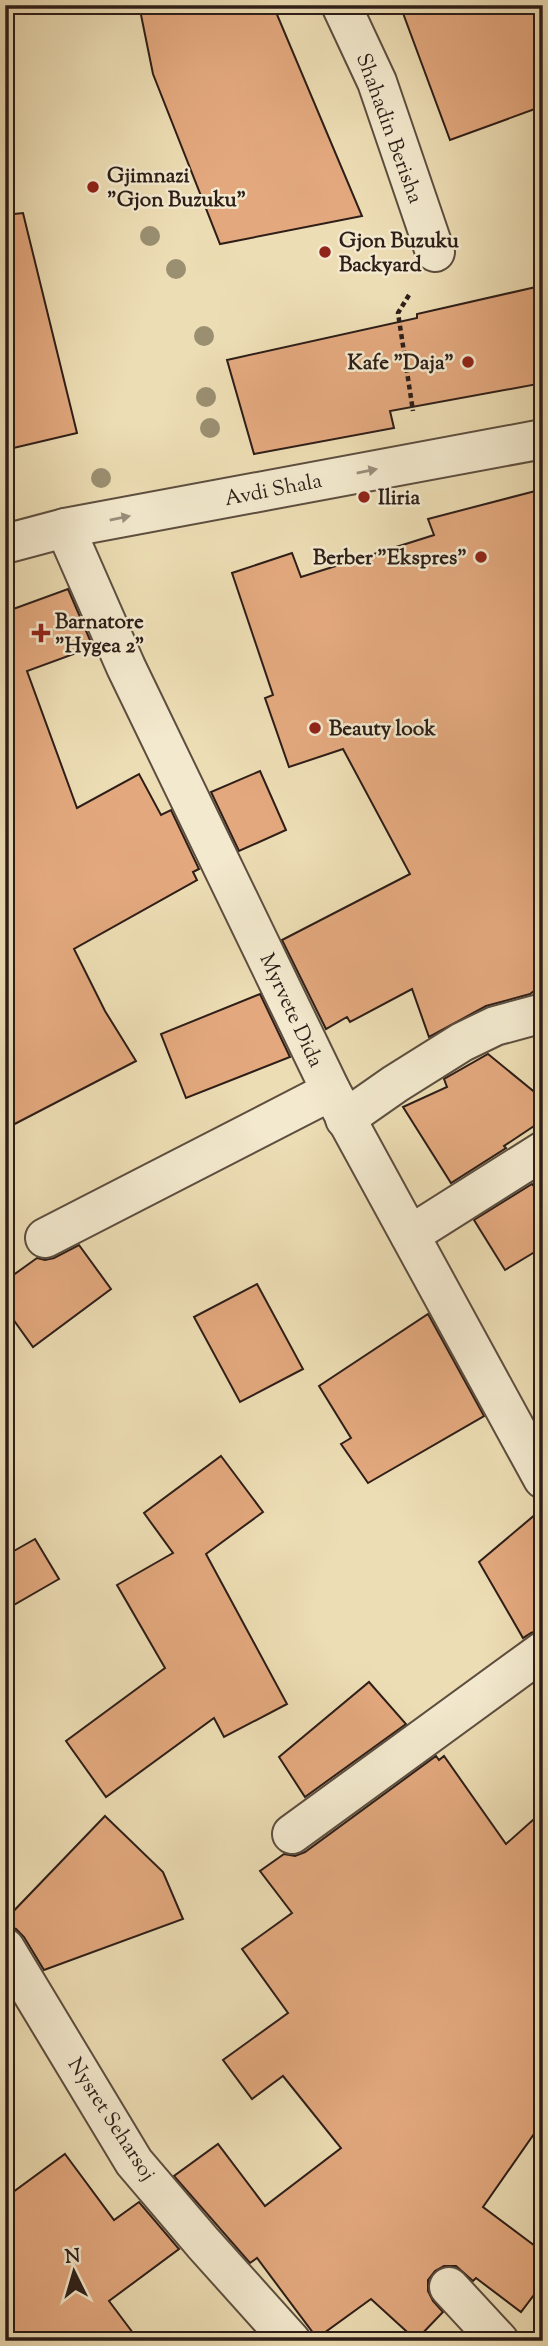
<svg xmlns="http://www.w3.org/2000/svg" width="548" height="2346" viewBox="0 0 548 2346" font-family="'Sorts Mill Goudy',serif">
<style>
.building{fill:#e3a87e;stroke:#2d1e18;stroke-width:2}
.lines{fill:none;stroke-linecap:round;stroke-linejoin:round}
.minor-casing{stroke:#5d4e3f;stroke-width:42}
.tertiary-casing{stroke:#5d4e3f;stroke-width:42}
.path{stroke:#2d1e18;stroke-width:4.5;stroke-dasharray:5 3.5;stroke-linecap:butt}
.minor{stroke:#f3e9ce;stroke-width:38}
.tertiary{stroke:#f3e9ce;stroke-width:38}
.tree{fill:#9a8f71}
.oneway{fill:#9a8e7c}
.poi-dot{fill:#8f2418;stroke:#f3e9ce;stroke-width:2.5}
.labels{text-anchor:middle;stroke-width:5;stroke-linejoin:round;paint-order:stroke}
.street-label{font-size:21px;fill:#2d1e18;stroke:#f3e9ce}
.poi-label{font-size:21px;font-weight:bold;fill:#2d1e18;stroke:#f3e9ce;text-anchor:start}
</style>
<rect width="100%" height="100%" fill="#edddb4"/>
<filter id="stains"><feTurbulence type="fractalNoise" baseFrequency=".00286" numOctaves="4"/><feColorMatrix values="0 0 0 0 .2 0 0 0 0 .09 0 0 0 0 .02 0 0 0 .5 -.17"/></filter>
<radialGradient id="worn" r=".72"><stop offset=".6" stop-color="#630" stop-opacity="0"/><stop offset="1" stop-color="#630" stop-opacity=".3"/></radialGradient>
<g class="building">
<polygon points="139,5 273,5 362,216 220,244 153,74"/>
<polygon points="400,5 543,5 543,106 450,140"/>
<polygon points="23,213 77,433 5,450 5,215"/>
<polygon points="536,287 543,325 543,383 390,411 394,428 254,454 227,360 417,318 417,314"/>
<polygon points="543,489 543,984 530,994 486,1006 429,1037 412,989 350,1022 347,1017 326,1029 282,940 410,874 343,749 289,767 265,698 273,695 232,573 292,553 301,577 434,535 428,519"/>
<polygon points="68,589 93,647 27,671 77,808 139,774 161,815 171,810 199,869 193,872 197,880 74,949 105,1011 136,1061 5,1129 5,612"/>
<polygon points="260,771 286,830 239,851 211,792"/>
<polygon points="260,994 290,1057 186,1098 161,1034"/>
<polygon points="488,1054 543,1099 543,1120 504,1146 506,1148 451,1183 403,1107 447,1087 444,1079"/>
<polygon points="532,1184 543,1198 543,1247 505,1270 474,1220"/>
<polygon points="79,1245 111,1289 33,1347 5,1308 5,1281 37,1258 45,1260 54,1258"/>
<polygon points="257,1284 303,1369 240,1402 194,1317"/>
<polygon points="428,1314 484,1416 368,1483 341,1444 351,1438 319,1386"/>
<polygon points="221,1456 263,1512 206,1554 287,1704 224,1737 214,1718 106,1797 66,1741 165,1668 117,1585 173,1553 144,1513"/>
<polygon points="543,1508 543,1629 531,1633 523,1638 479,1562"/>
<polygon points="35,1539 59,1579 5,1610 5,1556"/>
<polygon points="369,1682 406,1724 305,1797 279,1757"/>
<polygon points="436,1756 439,1760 444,1756 506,1844 543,1811 543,2121 483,2207 543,2252 543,2283 521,2312 476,2278 473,2281 456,2266 444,2266 435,2271 428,2280 428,2291 433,2301 443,2312 416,2340 371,2299 317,2338 257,2258 250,2263 174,2176 218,2144 265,2206 341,2148 283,2076 252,2099 223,2060 288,2013 242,1949 292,1913 260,1871 284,1854 295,1856 305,1852"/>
<polygon points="105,1816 163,1872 183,1919 44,1970 24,1937 16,1929 5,1926 5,1920"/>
<polygon points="65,2154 114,2220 139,2202 179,2249 109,2301 139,2341 5,2341 5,2198"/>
</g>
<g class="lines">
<defs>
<g id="minor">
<polyline points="341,5 377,82 435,252"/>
<polyline points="65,528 126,667 331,1091 543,1479"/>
<polyline points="345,1119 395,1084 462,1042 495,1026 543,1013"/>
<polyline points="410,1235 543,1151"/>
<polyline points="45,1238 331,1091"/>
<polyline points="292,1834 543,1651"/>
<polyline points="5,1948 134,2162 203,2243 291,2341"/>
<polyline points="449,2287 499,2341"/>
</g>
<polyline id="tertiary" points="5,544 65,528 543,439"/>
</defs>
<use href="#minor" class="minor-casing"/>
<use href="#tertiary" class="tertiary-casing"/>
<polyline class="path" points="409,295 398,313 413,411"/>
<use href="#minor" class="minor"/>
<use href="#tertiary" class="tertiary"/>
</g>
<g class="tree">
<circle cx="150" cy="236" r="10"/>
<circle cx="176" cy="269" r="10"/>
<circle cx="204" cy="336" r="10"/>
<circle cx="206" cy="397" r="10"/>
<circle cx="210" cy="428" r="10"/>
<circle cx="101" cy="478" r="10"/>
</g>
<defs><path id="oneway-solid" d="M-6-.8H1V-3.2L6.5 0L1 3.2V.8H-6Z" transform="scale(1.75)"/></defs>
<g class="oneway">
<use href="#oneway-solid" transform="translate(367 471) rotate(-11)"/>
<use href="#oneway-solid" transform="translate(120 518) rotate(-11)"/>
</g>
<g class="poi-dot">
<circle cx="93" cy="187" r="7"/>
<circle cx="325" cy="252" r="7"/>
<circle cx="468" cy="362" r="7"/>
<circle cx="364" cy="497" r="7"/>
<circle cx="481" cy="557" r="7"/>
<path d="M37.5 622.5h7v7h7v7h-7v7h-7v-7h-7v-7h7z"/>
<circle cx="315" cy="728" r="7"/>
</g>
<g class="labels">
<g class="street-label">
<text transform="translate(390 128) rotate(70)" y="7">Shahadin Berisha</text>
<text transform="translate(273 489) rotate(-11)" y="7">Avdi Shala</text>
<text transform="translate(292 1010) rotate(65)" y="7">Myrvete Dida</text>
<text transform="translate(112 2119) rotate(57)" y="7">Nysret Seharsoj</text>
</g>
<g class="poi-label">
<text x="107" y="182">Gjimnazi<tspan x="107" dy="24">"Gjon Buzuku"</tspan></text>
<text x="339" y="247">Gjon Buzuku<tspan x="339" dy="24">Backyard</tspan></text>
<text x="454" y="369" text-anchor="end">Kafe "Daja"</text>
<text x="378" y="504">Iliria</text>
<text x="467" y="564" text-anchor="end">Berber "Ekspres"</text>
<text x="55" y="628">Barnatore<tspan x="55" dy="24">"Hygea 2"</tspan></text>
<text x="329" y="735">Beauty look</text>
</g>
</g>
<rect width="548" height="2346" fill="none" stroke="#edddb4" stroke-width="28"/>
<rect x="7" y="7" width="534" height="2332" fill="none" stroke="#2d1e18" stroke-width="3.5"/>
<rect x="14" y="14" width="520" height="2318" fill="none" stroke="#2d1e18" stroke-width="2"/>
<g transform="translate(74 2272) rotate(355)" stroke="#f3e9ce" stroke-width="5" paint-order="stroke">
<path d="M0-5L12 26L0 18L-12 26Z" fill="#2d1e18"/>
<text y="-10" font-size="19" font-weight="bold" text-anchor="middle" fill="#2d1e18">N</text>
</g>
<rect width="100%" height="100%" filter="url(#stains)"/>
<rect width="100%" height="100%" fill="url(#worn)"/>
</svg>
